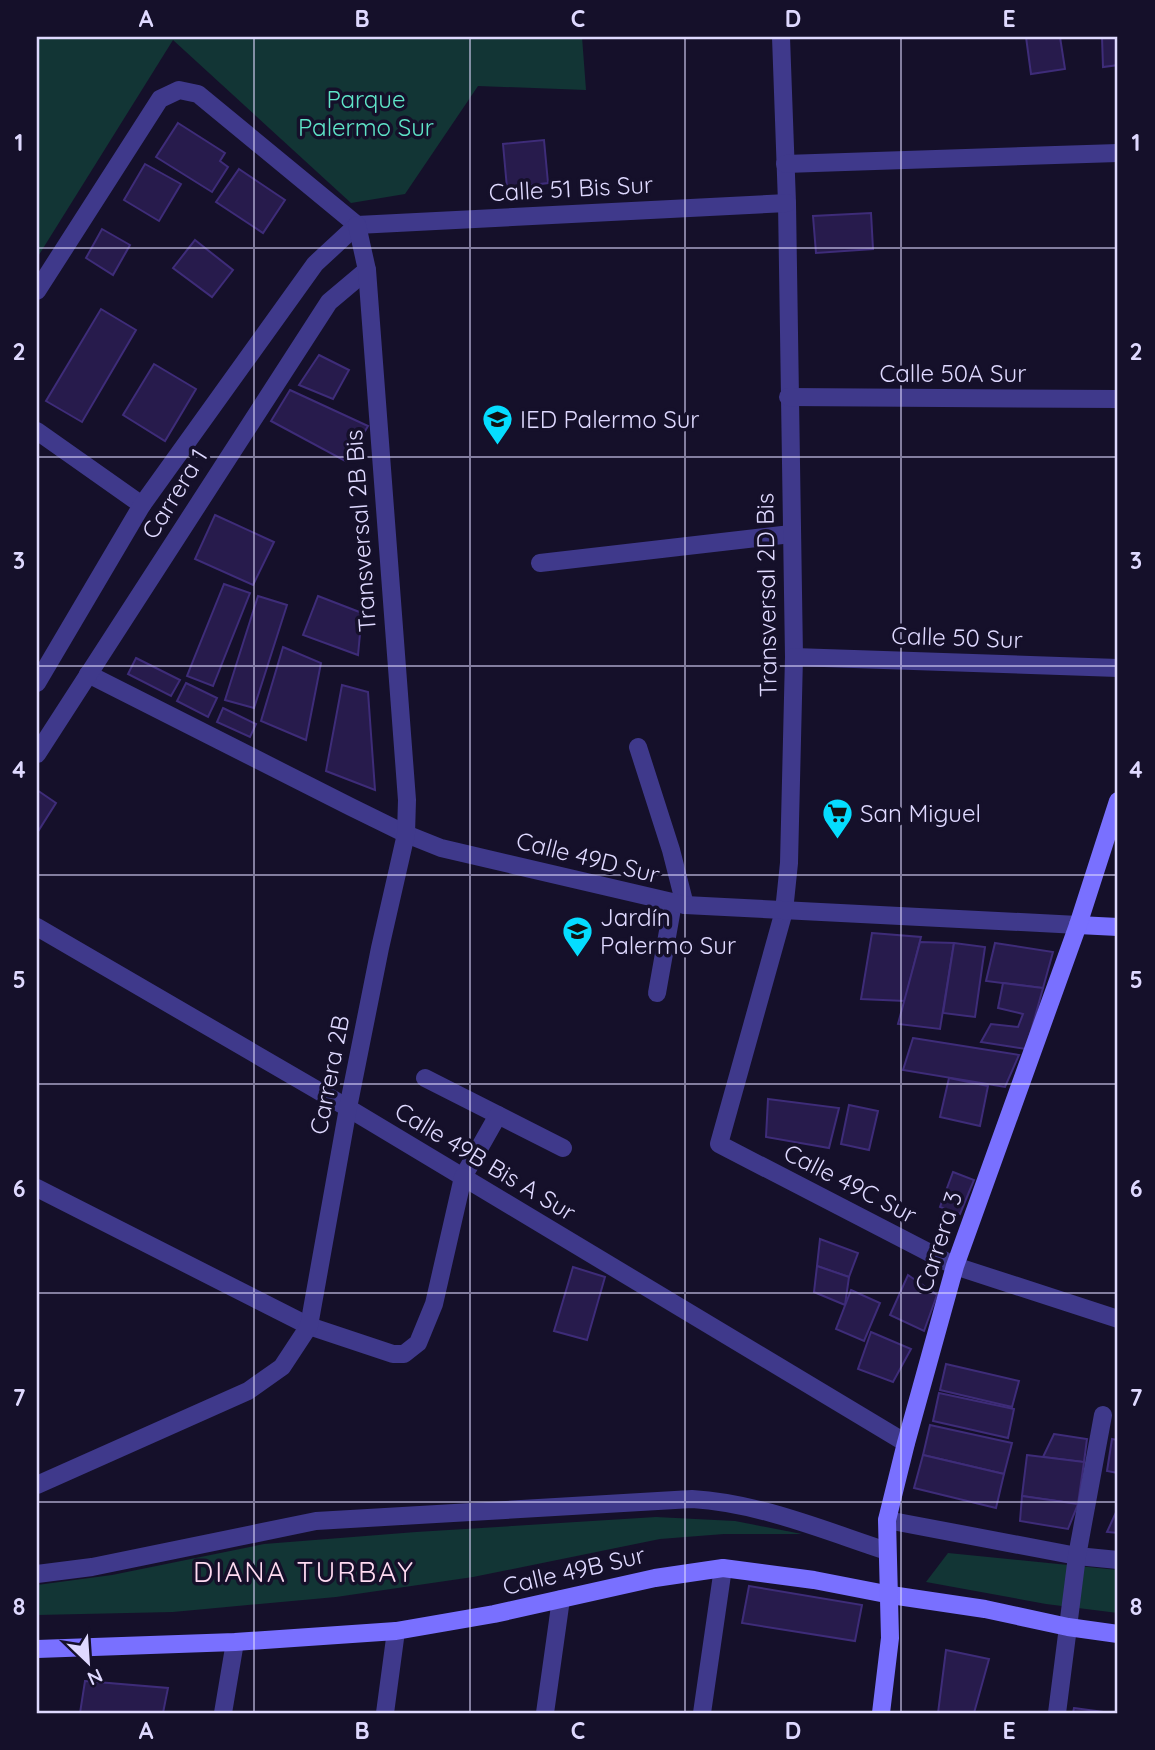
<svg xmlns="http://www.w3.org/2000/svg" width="1155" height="1750" viewBox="0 0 1155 1750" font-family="Quicksand,sans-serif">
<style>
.green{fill:#123535}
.building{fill:#271b4c;stroke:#3e2c79;stroke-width:2}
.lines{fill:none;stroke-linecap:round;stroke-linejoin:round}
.lane{stroke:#3f398b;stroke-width:18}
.street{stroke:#3f398b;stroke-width:18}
.secondary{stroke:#7970ff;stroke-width:18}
.grid{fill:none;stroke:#dfd9ff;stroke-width:2;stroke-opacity:0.55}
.labels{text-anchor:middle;stroke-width:7;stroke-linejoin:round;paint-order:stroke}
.park-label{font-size:24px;fill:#5fe5c8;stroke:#15102a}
.street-label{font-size:24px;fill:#dfd9ff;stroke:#15102a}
.poi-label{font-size:24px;fill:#dfd9ff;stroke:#15102a;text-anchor:start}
.quarter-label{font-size:28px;letter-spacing:2px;fill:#ffdbf1;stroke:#15102a}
.neatline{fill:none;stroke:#dfd9ff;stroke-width:2.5}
.grid-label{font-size:23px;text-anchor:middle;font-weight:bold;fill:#dfd9ff}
</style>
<rect width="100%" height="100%" fill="#15102a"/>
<g class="green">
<polygon points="37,37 582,37 586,90 478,86 405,194 351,203 173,40 37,258"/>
<polygon points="656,1517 735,1521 802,1534 724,1534 660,1539 473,1577 336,1597 173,1612 37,1615 37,1585 112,1575 264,1544 416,1532"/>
<polygon points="948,1553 1118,1570 1118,1613 1046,1604 926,1582"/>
</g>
<g class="building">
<polygon points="1026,37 1060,37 1065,69 1031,74"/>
<polygon points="1102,37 1118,37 1118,65 1103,67"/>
<polygon points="178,123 225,153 220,161 228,167 212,192 156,157"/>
<polygon points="544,140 548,183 507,188 503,144"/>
<polygon points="145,164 181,184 159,221 124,200"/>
<polygon points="239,169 285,200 263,233 216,202"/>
<polygon points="871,213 873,249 816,253 813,216"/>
<polygon points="102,229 130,245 113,275 86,258"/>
<polygon points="195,240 233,270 212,297 173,268"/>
<polygon points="101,309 136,330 82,422 46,401"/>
<polygon points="319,355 349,370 333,399 299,385"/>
<polygon points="154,364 196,389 165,441 123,415"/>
<polygon points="290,390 368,426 347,462 271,421"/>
<polygon points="215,515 274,542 253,585 195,559"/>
<polygon points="224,584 250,593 213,686 187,676"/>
<polygon points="258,596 287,605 254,708 225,700"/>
<polygon points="318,596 362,613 358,655 303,635"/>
<polygon points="283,647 321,663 306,740 261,721"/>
<polygon points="136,658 180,680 171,696 128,674"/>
<polygon points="186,683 217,698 208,717 177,701"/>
<polygon points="342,685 368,692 375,790 326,771"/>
<polygon points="223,708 256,724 250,737 217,722"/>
<polygon points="37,790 56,803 37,833"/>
<polygon points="872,933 921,937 905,1001 861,999"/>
<polygon points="920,942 954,943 940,1029 898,1024"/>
<polygon points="954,943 985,947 975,1017 943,1013"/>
<polygon points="995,943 1053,952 1043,988 986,981"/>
<polygon points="1003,983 1043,988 1026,1049 981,1042 991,1024 1018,1027 1023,1014 998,1008"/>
<polygon points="913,1038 1019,1055 1005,1087 903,1070"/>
<polygon points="949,1078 988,1086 980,1126 940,1117"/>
<polygon points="768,1099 839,1108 829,1148 766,1137"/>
<polygon points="849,1105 878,1111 869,1150 841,1144"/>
<polygon points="953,1172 974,1180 960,1214 940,1207"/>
<polygon points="820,1239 858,1253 849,1277 817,1266"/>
<polygon points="817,1266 849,1277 845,1305 814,1292"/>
<polygon points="573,1267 605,1277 587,1340 554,1331"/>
<polygon points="908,1275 937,1295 924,1331 890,1315"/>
<polygon points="851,1290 880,1303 864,1341 836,1329"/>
<polygon points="871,1332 911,1349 893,1382 858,1369"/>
<polygon points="946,1364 1019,1381 1012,1407 940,1390"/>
<polygon points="939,1393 1014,1409 1008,1438 933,1421"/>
<polygon points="930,1425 1012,1443 1004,1474 923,1455"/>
<polygon points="1054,1434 1087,1439 1084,1462 1043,1457"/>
<polygon points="1112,1439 1118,1440 1118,1473 1107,1471"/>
<polygon points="923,1455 1004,1474 996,1508 914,1488"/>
<polygon points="1027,1455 1084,1462 1078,1504 1022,1496"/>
<polygon points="1022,1496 1078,1504 1068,1529 1020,1521"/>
<polygon points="1118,1508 1118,1533 1107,1532"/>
<polygon points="749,1586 862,1605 855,1641 742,1623"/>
<polygon points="946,1650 989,1659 974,1713 938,1713"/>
<polygon points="85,1681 168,1688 163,1713 80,1713"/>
<polygon points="1074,1708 1111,1713 1073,1713"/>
</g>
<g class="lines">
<g class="lane">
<polyline points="540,563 791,534"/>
<polyline points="638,747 671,850 685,905"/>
<polyline points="657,993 673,903"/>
<polyline points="425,1078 498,1115"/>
<polyline points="463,1177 498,1115 563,1148"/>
<polyline points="887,1520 1077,1556 1118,1560"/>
<path d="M37 1574 92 1567 316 1521 692 1499C759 1503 823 1530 887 1551"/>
<polyline points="1068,1627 1077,1556 1103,1415"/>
</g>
<g class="street">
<polyline points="781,37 787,203 794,657 789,863 784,911 719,1144 955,1266 1118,1319"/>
<polyline points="785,164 1118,153"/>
<polyline points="357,225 787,203"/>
<polyline points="37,291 160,99 179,90 198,94 357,225"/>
<polyline points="788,397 1118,399"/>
<polyline points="37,431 142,505"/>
<polyline points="794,657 1118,668"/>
<polyline points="88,674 351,807 406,834 441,848 685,905 1078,925"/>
<polyline points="37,683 142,505 315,264 357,225"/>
<polyline points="37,754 329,302 367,270"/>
<polyline points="37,927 348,1108 906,1443"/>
<polyline points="37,1188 309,1326 393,1354 404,1354 418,1343 434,1304 463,1177"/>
<polyline points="37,1485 248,1391 282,1367 309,1326 348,1108 380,948 406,834 407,800 367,270 357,225"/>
<polyline points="223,1713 235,1642"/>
<polyline points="385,1713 396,1631"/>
<polyline points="545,1713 561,1599"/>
<polyline points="702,1713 723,1568"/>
<polyline points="1057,1713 1068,1627"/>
</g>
<g class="secondary">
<polyline points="1078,925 1118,927"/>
<polyline points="37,1649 235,1642 396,1631 494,1614 655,1578 723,1568 814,1580 891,1595 985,1609 1068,1627 1118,1634"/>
<polyline points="881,1713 890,1638 887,1520 906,1443 955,1266 1078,925 1118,801"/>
</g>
</g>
<path class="grid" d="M254 37V1713M470 37V1713M685 37V1713M901 37V1713M37 248H1118M37 457H1118M37 666H1118M37 875H1118M37 1084H1118M37 1293H1118M37 1502H1118"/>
<defs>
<symbol id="school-pin" viewBox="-11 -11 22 30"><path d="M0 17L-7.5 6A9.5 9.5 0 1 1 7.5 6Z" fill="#05ddff" stroke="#15102a"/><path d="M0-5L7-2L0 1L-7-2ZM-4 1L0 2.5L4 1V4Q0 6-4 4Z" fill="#111"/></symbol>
<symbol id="supermarket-pin" viewBox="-11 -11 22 30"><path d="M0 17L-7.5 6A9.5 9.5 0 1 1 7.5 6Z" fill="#05ddff" stroke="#15102a"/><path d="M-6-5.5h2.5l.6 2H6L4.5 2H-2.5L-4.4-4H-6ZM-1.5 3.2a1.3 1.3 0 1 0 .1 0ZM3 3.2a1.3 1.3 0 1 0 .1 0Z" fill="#111"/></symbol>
</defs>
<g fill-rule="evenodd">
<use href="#school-pin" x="480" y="402" width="35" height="47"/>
<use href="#supermarket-pin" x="820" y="796" width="35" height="47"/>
<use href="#school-pin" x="560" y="914" width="35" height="47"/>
</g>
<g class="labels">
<g class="park-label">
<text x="366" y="108">Parque<tspan x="366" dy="28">Palermo Sur</tspan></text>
</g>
<g class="street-label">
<text transform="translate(571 189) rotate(-3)" y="8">Calle 51 Bis Sur</text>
<text x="953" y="382">Calle 50A Sur</text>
<text transform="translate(175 494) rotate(-58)" y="8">Carrera 1</text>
<text transform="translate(361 531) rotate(-94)" y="8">Transversal 2B Bis</text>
<text transform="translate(767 595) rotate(-91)" y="8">Transversal 2D Bis</text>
<text transform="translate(957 638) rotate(2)" y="8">Calle 50 Sur</text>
<text transform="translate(588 858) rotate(14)" y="8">Calle 49D Sur</text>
<text transform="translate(330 1075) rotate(-79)" y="8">Carrera 2B</text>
<text transform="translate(485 1162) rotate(31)" y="8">Calle 49B Bis A Sur</text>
<text transform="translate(850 1184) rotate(27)" y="8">Calle 49C Sur</text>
<text transform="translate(939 1242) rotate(-72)" y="8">Carrera 3</text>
<text transform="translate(574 1571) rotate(-13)" y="8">Calle 49B Sur</text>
</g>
<g class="poi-label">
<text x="520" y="428">IED Palermo Sur</text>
<text x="860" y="822">San Miguel</text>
<text x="600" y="926">Jardín<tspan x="600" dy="28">Palermo Sur</tspan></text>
</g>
<g class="quarter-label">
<text x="304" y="1582">DIANA TURBAY</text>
</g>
</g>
<rect width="1155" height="1750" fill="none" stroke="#15102a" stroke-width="77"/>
<g transform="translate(88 1662) rotate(155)" stroke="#15102a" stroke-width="5" paint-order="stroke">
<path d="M0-5L12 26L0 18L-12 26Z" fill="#dfd9ff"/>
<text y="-10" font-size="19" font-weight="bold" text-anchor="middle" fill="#dfd9ff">N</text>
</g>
<rect x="38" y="38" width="1078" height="1674" class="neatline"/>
<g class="grid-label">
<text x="146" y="27">A</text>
<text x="362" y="27">B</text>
<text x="578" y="27">C</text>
<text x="793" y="27">D</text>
<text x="1009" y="27">E</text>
<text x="19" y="151">1</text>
<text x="1136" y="151">1</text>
<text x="19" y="360">2</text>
<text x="1136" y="360">2</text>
<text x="19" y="569">3</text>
<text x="1136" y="569">3</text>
<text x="19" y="778">4</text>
<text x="1136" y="778">4</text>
<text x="19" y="988">5</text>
<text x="1136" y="988">5</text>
<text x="19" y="1197">6</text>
<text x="1136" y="1197">6</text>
<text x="19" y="1406">7</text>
<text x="1136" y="1406">7</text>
<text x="19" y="1615">8</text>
<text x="1136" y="1615">8</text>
<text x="146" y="1739">A</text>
<text x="362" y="1739">B</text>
<text x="578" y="1739">C</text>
<text x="793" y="1739">D</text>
<text x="1009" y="1739">E</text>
</g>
</svg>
